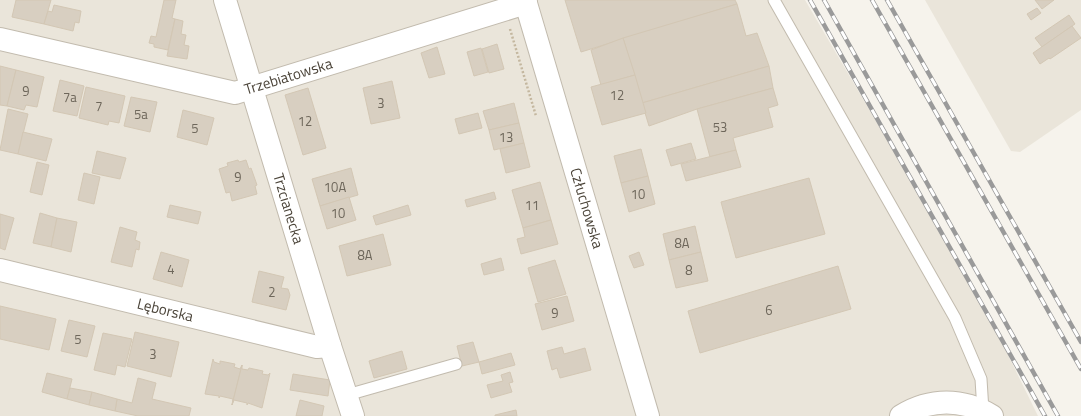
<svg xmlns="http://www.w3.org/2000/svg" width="1081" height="416" viewBox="0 0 1081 416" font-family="'Titillium Web',sans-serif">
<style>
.residential{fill:#eae5da}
.building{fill:#d8cfc1;stroke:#d3c7b4}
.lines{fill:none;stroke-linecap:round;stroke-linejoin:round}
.lane-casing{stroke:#c2bbae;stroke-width:13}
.street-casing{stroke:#c2bbae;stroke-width:24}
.path{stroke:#c4b79f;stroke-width:2.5;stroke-dasharray:2 2;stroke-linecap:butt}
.lane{stroke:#fff;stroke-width:11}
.street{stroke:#fff;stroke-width:22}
.rail-casing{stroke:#9a9a9a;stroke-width:4.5}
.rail{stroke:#fff;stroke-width:3;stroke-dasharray:9;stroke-linecap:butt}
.labels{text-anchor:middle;stroke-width:4;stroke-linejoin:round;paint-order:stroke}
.number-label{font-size:13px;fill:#6e675b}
.street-label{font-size:15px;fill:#4b4439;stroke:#fff}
</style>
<rect width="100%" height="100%" fill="#f6f3ec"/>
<g class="residential">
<polygon points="0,0 805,0 982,302 1038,416 0,416"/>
<polygon points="925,0 1081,0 1081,110 1020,152 1011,151"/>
</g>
<g class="building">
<polygon points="16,0 51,0 44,24 12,17"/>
<polygon points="164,0 176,0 172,18 175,19 168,50 154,47 154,44 149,43 151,36 156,37"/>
<polygon points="565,0 735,0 737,4 581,52"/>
<polygon points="1035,0 1054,0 1042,9"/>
<polygon points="737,4 746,36 757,33 769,66 642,103 623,38"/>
<polygon points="54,5 81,11 79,23 75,22 73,31 44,24 48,11 52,12"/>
<polygon points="1037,8 1041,13 1031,20 1027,14"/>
<polygon points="1069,15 1075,24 1042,47 1035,38"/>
<polygon points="175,19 183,21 181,34 186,35 184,45 189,46 187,59 167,56"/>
<polygon points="1072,26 1081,38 1050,59 1049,58 1040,64 1033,53"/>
<polygon points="623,38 635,75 601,85 591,50"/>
<polygon points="497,44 504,69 489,73 482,49"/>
<polygon points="437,47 445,74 429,78 421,53"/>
<polygon points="481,48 488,72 474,76 467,52"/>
<polygon points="0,66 16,70 7,106 0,105"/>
<polygon points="769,66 773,88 697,109 649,126 642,103"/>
<polygon points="16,70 44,77 37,107 26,105 24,110 7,106"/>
<polygon points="635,75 646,113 602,125 591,87"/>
<polygon points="60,80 84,86 77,116 53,111"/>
<polygon points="392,81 400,118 371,124 363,88"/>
<polygon points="86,87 125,96 119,123 109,121 108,125 79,118"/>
<polygon points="308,88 326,148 303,155 285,95"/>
<polygon points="773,88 778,105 768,108 773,127 733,138 736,150 710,157 697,109"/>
<polygon points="131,97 157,102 150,132 124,126"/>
<polygon points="514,103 519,123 489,130 483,111"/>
<polygon points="8,109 28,114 18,154 0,150"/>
<polygon points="183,110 214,118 207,145 177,137"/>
<polygon points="478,113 482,128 459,134 455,119"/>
<polygon points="519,123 524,143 494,150 489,130"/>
<polygon points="23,132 52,139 46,161 18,154"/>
<polygon points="524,143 530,167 506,173 500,149"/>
<polygon points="691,143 696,159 671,166 666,150"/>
<polygon points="641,149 648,176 621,183 614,156"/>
<polygon points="736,150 741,167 686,181 681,164"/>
<polygon points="97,151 126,158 120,179 92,173"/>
<polygon points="238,160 239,162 246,160 249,169 251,168 257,185 255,186 257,194 232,201 230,192 226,193 219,169 228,166 227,163"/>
<polygon points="37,162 49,165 42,195 30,192"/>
<polygon points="351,168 358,195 320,206 312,179"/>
<polygon points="84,173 100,177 94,204 78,200"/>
<polygon points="648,176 655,204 629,212 621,183"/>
<polygon points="809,178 825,234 736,258 721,202"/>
<polygon points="540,182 551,220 523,228 512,190"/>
<polygon points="494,192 496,199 467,207 465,200"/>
<polygon points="349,197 356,220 327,229 320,206"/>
<polygon points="170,205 201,212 198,224 167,217"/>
<polygon points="408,205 411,215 376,225 373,216"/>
<polygon points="40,213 57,218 51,247 33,243"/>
<polygon points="0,214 14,218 5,250 0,248"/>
<polygon points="57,218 77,222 71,252 51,247"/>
<polygon points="551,220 558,244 521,254 517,239 525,237 523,228"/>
<polygon points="695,226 701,252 669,260 663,234"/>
<polygon points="120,227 137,232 135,240 140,242 139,250 136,249 132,267 111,262"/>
<polygon points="383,234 391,265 347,276 339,246"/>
<polygon points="161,252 189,260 182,287 153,279"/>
<polygon points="639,252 644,265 634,268 629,256"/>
<polygon points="701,252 708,281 676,288 669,260"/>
<polygon points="501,258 504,270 484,275 481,264"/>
<polygon points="555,260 566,294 538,302 528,268"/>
<polygon points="838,266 851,309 700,353 688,311"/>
<polygon points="259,271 284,277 281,288 288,289 290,295 286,310 252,302"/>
<polygon points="567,296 574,321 542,330 535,304"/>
<polygon points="0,306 56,319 49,350 0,339"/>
<polygon points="69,320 95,326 87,357 61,351"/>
<polygon points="135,332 179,342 171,377 127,366"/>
<polygon points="103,333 132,339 125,367 117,365 115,375 94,370"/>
<polygon points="473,342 479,362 462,366 457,346"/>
<polygon points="562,347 564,354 585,348 591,370 560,378 557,368 552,370 547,351"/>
<polygon points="402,351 407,369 374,378 369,361"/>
<polygon points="511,353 515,365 482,374 479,362"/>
<polygon points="213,359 214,362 220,364 220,361 235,364 234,367 240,369 242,365 232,405 233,399 220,396 219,398 219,396 205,394"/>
<polygon points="242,365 242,369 248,370 249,368 263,371 262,374 268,375 270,373 262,408 248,403 247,405 247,403 234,400 232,405"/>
<polygon points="510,372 513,382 509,383 512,392 491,398 487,385 503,381 501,375"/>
<polygon points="47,373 72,379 67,399 42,392"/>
<polygon points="293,374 330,380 328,396 290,390"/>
<polygon points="138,378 156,383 152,399 191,408 189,416 138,416 115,411 117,399 132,403"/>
<polygon points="70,388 92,392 89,405 67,399"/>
<polygon points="92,392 117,399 115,411 89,405"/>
<polygon points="300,400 324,406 322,416 296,416"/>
<polygon points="516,410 517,416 495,416 495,415"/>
</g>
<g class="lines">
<defs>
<g id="lane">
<polyline points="774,0 955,318 981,379 983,411"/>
<polyline points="347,395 456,364"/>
</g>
<g id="street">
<path id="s1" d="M225 0 330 346 353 416"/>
<path id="s2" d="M525 0 648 416"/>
<path id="s3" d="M0 39 235 93 526 3"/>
<path id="s4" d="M0 270 317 347 330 346"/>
<path d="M901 416C930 398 963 398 992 416"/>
</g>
</defs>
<use href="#lane" class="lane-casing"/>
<use href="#street" class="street-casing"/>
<polyline class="path" points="510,29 536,116"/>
<use href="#lane" class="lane"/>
<use href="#street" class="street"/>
<defs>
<g id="rail">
<polyline points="810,0 1045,416"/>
<polyline points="824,0 1058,416"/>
<polyline points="872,0 1081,369"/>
<polyline points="887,0 1081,342"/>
</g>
</defs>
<use href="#rail" class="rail-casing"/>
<use href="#rail" class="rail"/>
</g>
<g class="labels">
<g class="number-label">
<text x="26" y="96">9</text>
<text x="617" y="100">12</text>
<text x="70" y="102">7a</text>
<text x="381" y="108">3</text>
<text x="99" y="111">7</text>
<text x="141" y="119">5a</text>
<text x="305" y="126">12</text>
<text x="720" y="132">53</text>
<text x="195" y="133">5</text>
<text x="506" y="142">13</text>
<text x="238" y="182">9</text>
<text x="335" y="192">10A</text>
<text x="638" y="199">10</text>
<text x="532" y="210">11</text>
<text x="338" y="218">10</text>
<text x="682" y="248">8A</text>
<text x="365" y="260">8A</text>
<text x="171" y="274">4</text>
<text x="689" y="275">8</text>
<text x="272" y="297">2</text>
<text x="769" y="315">6</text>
<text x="555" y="318">9</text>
<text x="78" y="344">5</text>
<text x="153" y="359">3</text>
</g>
<g class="street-label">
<text dy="5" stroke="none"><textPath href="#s3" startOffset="297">Trzebiatowska</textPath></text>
<text dy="5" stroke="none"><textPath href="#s1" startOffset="218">Trzcianecka</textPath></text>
<text dy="5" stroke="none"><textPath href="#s2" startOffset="217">Człuchowska</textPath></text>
<text dy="5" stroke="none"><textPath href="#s4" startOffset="170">Lęborska</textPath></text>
</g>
</g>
</svg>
